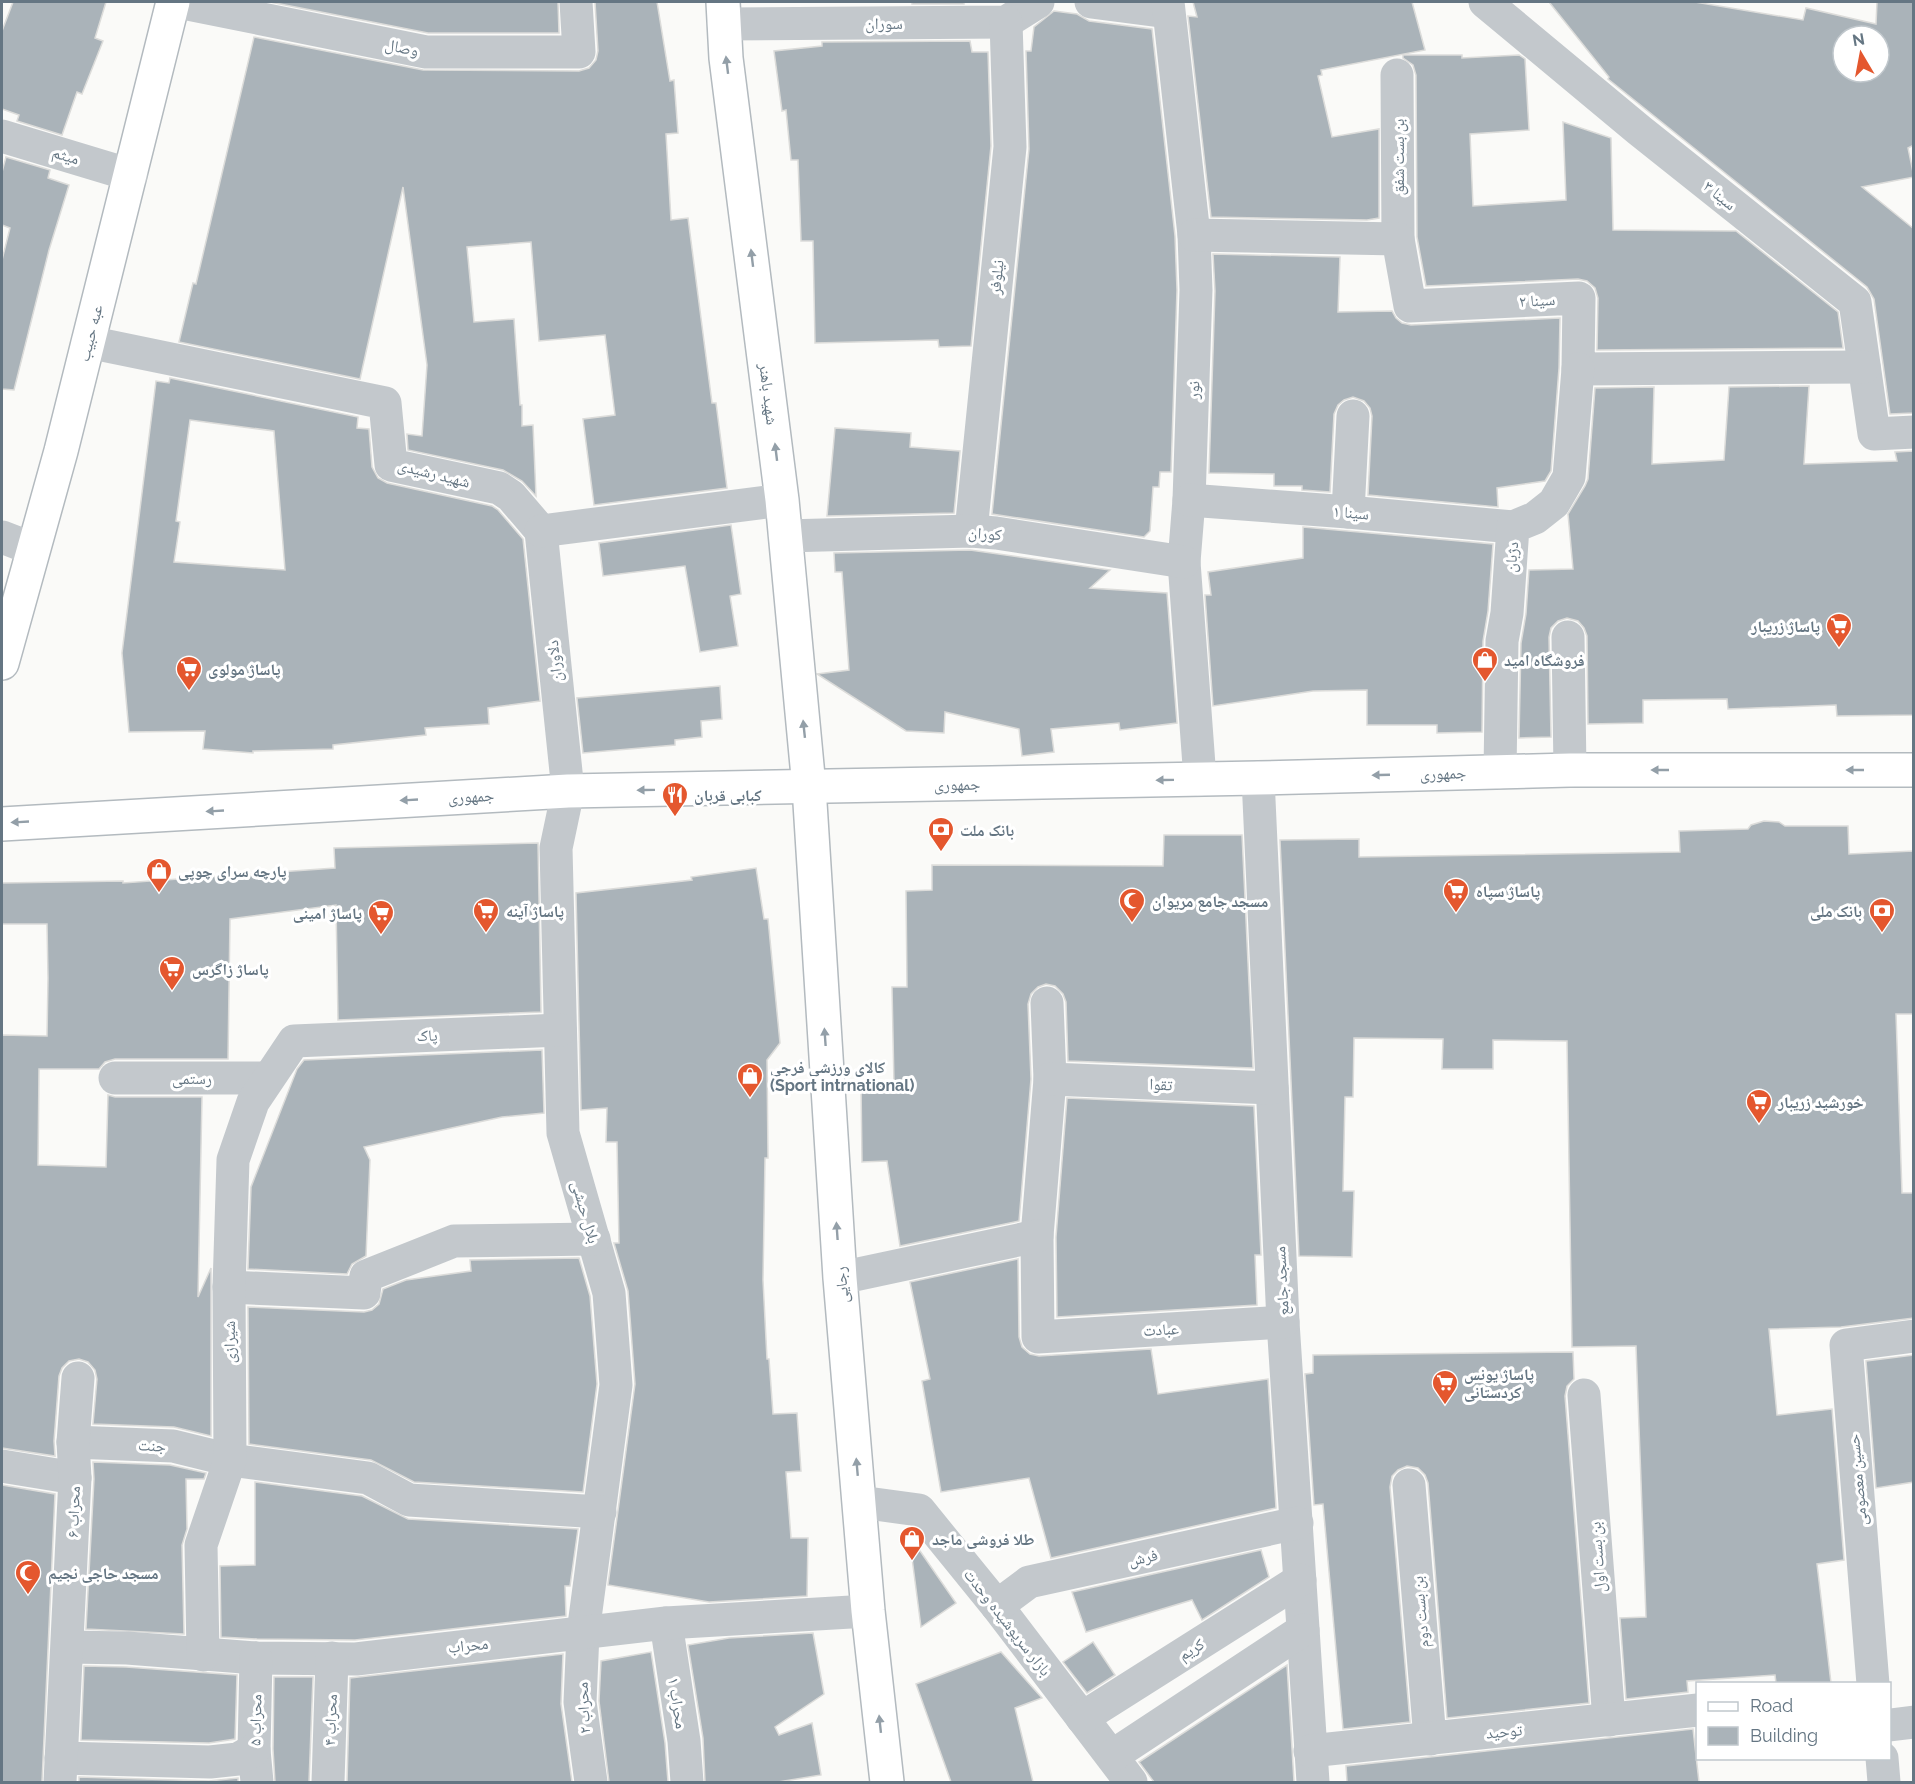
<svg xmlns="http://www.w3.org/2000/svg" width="1915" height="1784" viewBox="0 0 1915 1784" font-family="Raleway,'Noto Naskh Arabic',sans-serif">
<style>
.building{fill:#aab3b9;stroke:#dcdcda;stroke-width:1.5;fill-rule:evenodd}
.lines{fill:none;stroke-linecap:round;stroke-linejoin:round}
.secondary-casing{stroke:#b3babf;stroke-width:36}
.street{stroke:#c3c8cc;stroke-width:33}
.secondary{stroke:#fff;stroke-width:33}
.oneway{fill:#939fa8}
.labels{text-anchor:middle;stroke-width:6;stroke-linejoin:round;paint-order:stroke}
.street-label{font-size:16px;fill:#657683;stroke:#fff}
.poi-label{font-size:16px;font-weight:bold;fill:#657683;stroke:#fff;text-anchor:start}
</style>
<rect width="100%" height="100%" fill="#fafaf8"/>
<g class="building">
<polygon points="13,2 106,2 95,38 103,41 82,94 77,92 62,135 17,121 19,115 2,109 2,31"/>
<polygon points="270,2 558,2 559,33 428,33"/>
<polygon points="595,2 657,2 670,81 674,80 678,133 666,134 671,220 688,218 712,403 716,403 727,488 594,505 583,419 615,415 605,335 539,341 531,242 467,247 474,322 514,319 520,405 522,405 522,426 533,425 536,496 522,481 503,470 408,450 407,434 422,436 427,365 403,187 360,379 179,342 193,283 196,284 254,37 423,70 579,71 589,68 596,60 598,51"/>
<rect x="912" y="2" width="52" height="2"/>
<polygon points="1193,2 1412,2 1425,50 1321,70 1322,75 1318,76 1332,137 1379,129 1379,218 1367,220 1211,217 1188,16 1197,17"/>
<path d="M1549 2H1695L1803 20 1806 8 1876 24 1877 2H1914V145L1908 148 1914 177 1862 187 1914 229V413L1890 414 1874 299 1867 287 1608 79 1609 77ZM1843 36H1879V72H1843Z"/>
<polygon points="1054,11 1077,14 1089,21 1152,29 1175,236 1177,290 1171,472 1160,472 1159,487 1153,487 1150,531 1144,537 992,514 1029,149 1026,51 1031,51 1034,27"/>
<polygon points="970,41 972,52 988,52 991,146 971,346 939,347 938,340 815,343 813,241 801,241 798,160 791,160 786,110 782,111 774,51 822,46 822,42"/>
<polygon points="1403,55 1462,55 1462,58 1519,55 1525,59 1529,130 1470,134 1473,206 1566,200 1563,122 1611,138 1613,230 1736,231 1838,312 1843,348 1597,350 1598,298 1595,288 1587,281 1578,279 1426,286 1417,237 1416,75 1413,65 1403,58"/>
<polygon points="6,157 50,170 48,178 69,185 49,250 14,390 2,389 2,260 10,228 2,225 2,172"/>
<polygon points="1213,254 1340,257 1338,312 1392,311 1396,318 1402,323 1411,325 1560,318 1559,368 1551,471 1545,481 1497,488 1498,507 1368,495 1372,416 1370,408 1364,401 1353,397 1344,400 1338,405 1334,414 1330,492 1302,490 1302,486 1274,486 1274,474 1209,473 1215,291"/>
<path d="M170 378 358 417 357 428 369 429 372 467 378 478 387 483 492 506 498 510 523 539 540 701 488 708 489 724 425 728 426 735 333 745V749L253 751V753L203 749 205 731 129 732 122 653 156 381 169 383ZM190 420 274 431 285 570 174 562 180 522 176 521Z"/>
<polygon points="1809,386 1804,464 1897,461 1895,452 1914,451 1914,715 1837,716 1836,705 1728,709 1727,699 1643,700 1643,723 1588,724 1587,636 1584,628 1578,621 1567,618 1558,621 1551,628 1549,637 1551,737 1519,738 1521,643 1526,614 1529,570 1573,569 1568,514 1585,486 1588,479 1595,388 1654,387 1652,464 1724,460 1729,387"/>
<polygon points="835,428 911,433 910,447 960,451 954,513 827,516"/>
<polygon points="731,525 741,594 730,596 738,646 700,652 685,566 603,576 599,543"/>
<polygon points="1303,527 1493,544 1488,611 1483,641 1482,732 1437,733 1437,725 1367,725 1367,690 1313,691 1213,706 1205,595 1211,595 1208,572 1303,558"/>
<polygon points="970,550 1110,570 1090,588 1167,593 1177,723 1120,730 1119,723 1051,729 1054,752 1022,756 1019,729 945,712 944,733 906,731 817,674 849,670 842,572 835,572 834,553"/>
<polygon points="720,686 722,719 701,721 702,737 675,740 675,745 583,753 577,698"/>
<polygon points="1764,821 1779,822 1785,826 1848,826 1849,854 1914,851 1914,1014 1896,1014 1902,1193 1914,1193 1914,1318 1841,1327 1769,1329 1777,1415 1832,1409 1844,1560 1817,1564 1831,1683 1776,1683 1775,1675 1687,1681 1688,1692 1626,1699 1620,1618 1646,1617 1636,1346 1572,1347 1567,1041 1493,1040 1493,1069 1442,1069 1443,1039 1354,1038 1353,1097 1345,1097 1343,1191 1354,1191 1352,1257 1299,1256 1280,840 1359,839 1359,857 1680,852 1679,831 1748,829 1751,825"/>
<polygon points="1164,835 1242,835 1253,1068 1068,1061 1066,1002 1063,994 1055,986 1046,984 1038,987 1031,994 1028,1004 1031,1079 1019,1221 900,1246 887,1161 862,1162 861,1085 894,1085 892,987 907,987 906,891 932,890 932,865 1163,866"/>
<polygon points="538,843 541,1012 338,1020 336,905 230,919 228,1059 115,1059 105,1062 99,1069 39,1069 38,1165 106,1167 108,1095 115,1097 202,1097 198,1297 211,1268 211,1436 174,1427 93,1424 97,1379 95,1370 88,1362 79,1359 69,1361 62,1368 59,1376 54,1441 55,1456 2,1448 2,1035 47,1036 48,978 47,924 2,924 2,883 123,881 123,883 335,868 334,848"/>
<polygon points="756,868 764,919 768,919 780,1043 767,1060 768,1158 765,1158 763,1280 767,1359 769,1359 773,1414 797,1413 801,1471 786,1472 791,1538 808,1538 807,1596 709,1602 608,1585 635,1384 628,1291 614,1243 619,1243 617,1142 606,1142 607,1108 581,1110 576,893 692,880 691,877"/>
<polygon points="542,1050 544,1113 502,1117 364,1147 370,1160 366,1256 352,1264 347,1274 248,1269 251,1187 297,1069 304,1060"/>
<polygon points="1067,1098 1254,1106 1261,1255 1255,1255 1257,1305 1057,1317 1056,1237"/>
<polygon points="579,1258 590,1296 597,1384 583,1492 414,1482 371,1460 249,1444 248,1307 364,1312 372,1310 379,1304 383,1289 406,1280 471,1271 470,1260"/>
<polygon points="1018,1259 1019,1337 1022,1347 1030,1354 1039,1356 1151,1349 1158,1394 1268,1379 1276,1508 1051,1558 1029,1478 941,1492 922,1381 930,1379 910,1282"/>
<polygon points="1573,1352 1574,1379 1567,1386 1565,1396 1589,1703 1447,1718 1428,1483 1425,1475 1418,1468 1407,1466 1398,1470 1392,1476 1390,1487 1410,1722 1343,1729 1323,1504 1314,1505 1305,1374 1313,1373 1313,1355"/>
<polygon points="1914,1355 1914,1482 1876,1488 1866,1361"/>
<polygon points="93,1462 170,1465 206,1473 204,1479 186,1479 187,1529 182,1545 184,1634 86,1629 94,1479"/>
<polygon points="255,1482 362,1496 408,1519 578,1529 570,1586 565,1586 566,1616 355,1640 257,1639 221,1637 220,1566 255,1565"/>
<polygon points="2,1485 55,1494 42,1782 2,1782"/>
<polygon points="909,1535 956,1603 921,1627"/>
<polygon points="1261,1550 1269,1577 1202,1620 1192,1600 1086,1632 1072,1592"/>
<polygon points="813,1633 824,1694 775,1727 779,1735 812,1723 821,1775 778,1782 705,1782 703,1738 688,1645 729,1638"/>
<polygon points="1093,1642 1115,1675 1087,1693 1063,1662"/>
<polygon points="651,1652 665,1743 668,1782 609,1782 599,1701 601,1661"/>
<polygon points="1001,1652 1042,1698 1015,1708 1033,1782 951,1782 916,1684"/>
<polygon points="563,1654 561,1704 572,1782 347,1782 350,1678"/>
<polygon points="1287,1665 1294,1782 1154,1782 1139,1762"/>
<polygon points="84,1666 126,1667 237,1675 235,1739 209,1743 81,1740"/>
<polygon points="274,1677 313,1677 309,1782 275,1782 273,1749"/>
<polygon points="1693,1729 1699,1782 1347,1782 1346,1766"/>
<polygon points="79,1777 209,1781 238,1778 238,1782 79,1782"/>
</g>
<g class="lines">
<defs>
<g id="secondary">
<polyline points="723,2 726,58 782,500 809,787 840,1278 868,1611 887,1782"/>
<polyline points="2,663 61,451 173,2"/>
<polyline points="2,824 568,791 1258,778 1570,770 1914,770"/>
</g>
</defs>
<use href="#secondary" class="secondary-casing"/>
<g class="street">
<polyline points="178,2 426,52 579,52 576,2"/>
<polyline points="1091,2 1168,12"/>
<polyline points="1168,2 1194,235 1196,290 1189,500 1184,562 1200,779"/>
<polyline points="1485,2 1639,130 1855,302 1874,434 1914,432"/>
<polyline points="724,24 1006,22 1038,2"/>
<polyline points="1397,75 1398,239"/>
<polyline points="2,136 131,175"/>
<polyline points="1194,235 1398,239 1410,306 1579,298 1578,369 1864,367"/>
<polyline points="88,342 385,403 391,465 499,488 511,496 541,531"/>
<polyline points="1189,500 1348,512 1513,527"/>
<polyline points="1348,512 1353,416"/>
<polyline points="541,531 568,791 556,848 563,1133 609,1293 616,1385 583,1633 580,1702 591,1782"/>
<polyline points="541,531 782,500"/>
<polyline points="971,531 1010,147 1006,22"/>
<polyline points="785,536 971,531 996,533 1184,562"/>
<polyline points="2,537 33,549"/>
<polyline points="1568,637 1570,770"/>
<polyline points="1500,772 1502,641 1507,613 1513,527 1535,518 1554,503 1569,477 1578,369"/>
<polyline points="1258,778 1283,1322 1313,1782"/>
<polyline points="1047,1003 1050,1079 1037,1236 1038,1337 1283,1322"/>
<polyline points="115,1078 268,1078"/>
<polyline points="1050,1079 1272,1088"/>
<polyline points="840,1278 1037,1236"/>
<polyline points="229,1287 364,1293 366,1276 454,1241 594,1239"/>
<polyline points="1584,1395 1609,1720"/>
<polyline points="73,1442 173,1446 230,1460 368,1478 409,1500 600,1512"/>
<polyline points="2,1466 75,1478"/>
<polyline points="1409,1485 1430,1739"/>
<polyline points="860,1502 919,1510 997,1606 1131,1782"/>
<polyline points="997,1606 1029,1582 1297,1523"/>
<polyline points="666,1623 684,1741 687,1782"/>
<polyline points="68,1647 127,1648 256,1658 356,1659 666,1623 868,1611"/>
<polyline points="203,1655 201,1545 230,1460 229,1287 233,1160 253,1102 294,1041 560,1030"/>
<polyline points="256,1658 254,1750 257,1782"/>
<polyline points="1873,1684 1846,1345 1914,1336"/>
<polyline points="1082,1718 1300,1580"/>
<polyline points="1890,1725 1914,1722"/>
<polyline points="1310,1751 1698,1710"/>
<polyline points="1112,1756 1303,1630"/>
<polyline points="61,1758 210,1762 238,1759 254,1750"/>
<polyline points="1882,1758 1884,1782"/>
<polyline points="60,1782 75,1478 73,1442 78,1378"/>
<polyline points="328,1782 332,1658"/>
</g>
<use href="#secondary" class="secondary"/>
</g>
<defs><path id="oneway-solid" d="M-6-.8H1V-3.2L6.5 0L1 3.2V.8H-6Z" transform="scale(1.5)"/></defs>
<g class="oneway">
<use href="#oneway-solid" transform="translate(727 65) rotate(-97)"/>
<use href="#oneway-solid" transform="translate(752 258) rotate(-97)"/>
<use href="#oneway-solid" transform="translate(776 452) rotate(-97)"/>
<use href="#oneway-solid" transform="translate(804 729) rotate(-96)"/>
<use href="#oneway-solid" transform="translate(1660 770) rotate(180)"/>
<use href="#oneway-solid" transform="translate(1855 770) rotate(180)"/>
<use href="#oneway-solid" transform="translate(1381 775) rotate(178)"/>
<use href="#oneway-solid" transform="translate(1165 780) rotate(179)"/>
<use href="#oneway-solid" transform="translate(646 790) rotate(179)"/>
<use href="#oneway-solid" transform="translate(409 800) rotate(177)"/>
<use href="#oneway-solid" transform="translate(215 811) rotate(177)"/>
<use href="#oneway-solid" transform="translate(20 822) rotate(177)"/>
<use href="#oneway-solid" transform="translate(825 1037) rotate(-94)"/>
<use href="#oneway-solid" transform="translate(837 1231) rotate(-94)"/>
<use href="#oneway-solid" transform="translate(857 1467) rotate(-95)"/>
<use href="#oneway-solid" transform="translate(880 1724) rotate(-96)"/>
</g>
<defs>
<symbol id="supermarket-pin" viewBox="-11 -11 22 30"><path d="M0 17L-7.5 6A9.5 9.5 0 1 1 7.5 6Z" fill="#e4572e" stroke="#fff"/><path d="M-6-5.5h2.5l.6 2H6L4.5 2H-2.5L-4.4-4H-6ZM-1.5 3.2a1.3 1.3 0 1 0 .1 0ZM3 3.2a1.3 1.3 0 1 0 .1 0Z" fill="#fff"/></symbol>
<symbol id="shop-pin" viewBox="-11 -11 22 30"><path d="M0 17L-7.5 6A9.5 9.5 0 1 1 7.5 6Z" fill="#e4572e" stroke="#fff"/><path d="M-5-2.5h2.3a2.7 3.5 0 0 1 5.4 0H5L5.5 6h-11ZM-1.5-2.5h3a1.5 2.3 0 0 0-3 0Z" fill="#fff"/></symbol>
<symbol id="restaurant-pin" viewBox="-11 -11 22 30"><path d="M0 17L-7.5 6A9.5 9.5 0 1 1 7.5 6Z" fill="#e4572e" stroke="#fff"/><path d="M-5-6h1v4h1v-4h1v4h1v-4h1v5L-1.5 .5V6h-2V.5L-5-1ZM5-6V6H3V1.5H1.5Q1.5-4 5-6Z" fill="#fff"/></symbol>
<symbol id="bank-pin" viewBox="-11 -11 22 30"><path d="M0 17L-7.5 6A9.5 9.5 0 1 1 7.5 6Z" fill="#e4572e" stroke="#fff"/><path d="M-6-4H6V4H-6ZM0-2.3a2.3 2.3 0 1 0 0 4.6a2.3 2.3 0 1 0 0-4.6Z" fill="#fff"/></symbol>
<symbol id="mosque-pin" viewBox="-11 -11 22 30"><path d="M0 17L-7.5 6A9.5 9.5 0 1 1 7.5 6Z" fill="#e4572e" stroke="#fff"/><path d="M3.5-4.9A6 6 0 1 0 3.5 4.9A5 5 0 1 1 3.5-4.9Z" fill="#fff"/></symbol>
</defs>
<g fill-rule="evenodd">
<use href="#supermarket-pin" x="1824" y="611" width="30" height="40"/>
<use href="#shop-pin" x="1470" y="645" width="30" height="40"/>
<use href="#supermarket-pin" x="174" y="654" width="30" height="40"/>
<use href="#restaurant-pin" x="660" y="780" width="30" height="40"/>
<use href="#bank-pin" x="926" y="815" width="30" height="40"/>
<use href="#shop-pin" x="144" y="856" width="30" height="40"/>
<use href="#supermarket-pin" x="1441" y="876" width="30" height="40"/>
<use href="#mosque-pin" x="1117" y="886" width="30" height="40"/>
<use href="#supermarket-pin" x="471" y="896" width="30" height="40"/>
<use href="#bank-pin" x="1867" y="896" width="30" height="40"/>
<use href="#supermarket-pin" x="366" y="898" width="30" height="40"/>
<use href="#supermarket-pin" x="157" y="954" width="30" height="40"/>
<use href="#shop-pin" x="735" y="1061" width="30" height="40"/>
<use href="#supermarket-pin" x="1744" y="1087" width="30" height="40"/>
<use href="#supermarket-pin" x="1430" y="1368" width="30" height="40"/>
<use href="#shop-pin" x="897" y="1524" width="30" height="40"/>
<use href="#mosque-pin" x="13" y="1558" width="30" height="40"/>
</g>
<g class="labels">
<g class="street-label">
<text x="884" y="29">سوران</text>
<text transform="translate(402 47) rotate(12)" y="6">وصال</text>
<text transform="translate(66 155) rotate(17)" y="6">میثم</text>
<text transform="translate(1398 157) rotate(-90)" y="6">بن بست شفق</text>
<text transform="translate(1720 195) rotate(39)" y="6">سینا ۳</text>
<text transform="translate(996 277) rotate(-84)" y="6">نیلوفر</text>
<text transform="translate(1537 300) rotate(-3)" y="6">سینا ۲</text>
<text transform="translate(90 333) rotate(-76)" y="6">عبه حبیب</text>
<text transform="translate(1193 390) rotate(-88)" y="6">نور</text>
<text transform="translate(769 394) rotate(83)" y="6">شهید باهنر</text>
<text transform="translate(434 473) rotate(14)" y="6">شهید رشیدی</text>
<text transform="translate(1351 512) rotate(5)" y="6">سینا ۱</text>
<text transform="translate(985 533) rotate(4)" y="6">کوران</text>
<text transform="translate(1511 557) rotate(-85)" y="6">دژبان</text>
<text transform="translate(554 661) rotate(-96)" y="6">دلاوران</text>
<text transform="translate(1443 773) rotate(-2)" y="6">جمهوری</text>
<text transform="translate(957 784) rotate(-1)" y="6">جمهوری</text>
<text transform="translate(471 796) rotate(-3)" y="6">جمهوری</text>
<text transform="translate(427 1035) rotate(-2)" y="6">پاک</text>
<text x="192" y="1084">رستمی</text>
<text transform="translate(1161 1084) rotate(2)" y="6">تقوا</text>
<text transform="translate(586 1212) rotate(74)" y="6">بلال حبشی</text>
<text transform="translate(1281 1281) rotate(-93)" y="6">مسجد جامع</text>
<text transform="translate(841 1285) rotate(-95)" y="6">رجایی</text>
<text transform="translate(1161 1329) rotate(-3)" y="6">عبادت</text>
<text transform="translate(229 1342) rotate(-90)" y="6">شیرازی</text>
<text transform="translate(152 1445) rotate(3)" y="6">جنت</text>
<text transform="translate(1857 1480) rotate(-95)" y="6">حسین معصومی</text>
<text transform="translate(73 1512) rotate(-88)" y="6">محراب ۶</text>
<text transform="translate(1143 1557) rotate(-12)" y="6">فرش</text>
<text transform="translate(1597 1557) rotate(-94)" y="6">بن بست اول</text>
<text transform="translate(1420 1612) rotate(-95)" y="6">بن بست دوم</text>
<text transform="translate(1008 1622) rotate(52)" y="6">بازار سرپوشیده وحدت</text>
<text transform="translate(468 1645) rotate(-6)" y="6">محراب</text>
<text transform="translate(1191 1649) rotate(-32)" y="6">کریم</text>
<text transform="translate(678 1703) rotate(81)" y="6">محراب ۱</text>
<text transform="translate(583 1708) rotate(-93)" y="6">محراب ۲</text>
<text transform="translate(255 1720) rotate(-89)" y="6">محراب ۵</text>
<text transform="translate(330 1720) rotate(-88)" y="6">محراب ۴</text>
<text transform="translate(1504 1731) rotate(-6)" y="6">توحید</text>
</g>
<g class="poi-label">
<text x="1820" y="632" text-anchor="end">پاساژ زریبار</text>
<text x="1504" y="666">فروشگاه امید</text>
<text x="208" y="675">پاساژ مولوی</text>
<text x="694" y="801">کبابی قربان</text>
<text x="960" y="836">بانک ملت</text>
<text x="178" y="877">پارچه سرای چوپی</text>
<text x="1476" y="897">پاساژ سپاه</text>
<text x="1152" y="907">مسجد جامع مریوان</text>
<text x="506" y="917">پاساژ آینه</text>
<text x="1862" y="917" text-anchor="end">بانک ملی</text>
<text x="362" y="919" text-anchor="end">پاساژ امینی</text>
<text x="192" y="975">پاساژ زاگرس</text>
<text x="770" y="1073">کالای ورزشی فرجی<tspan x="770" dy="18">(Sport intrnational)</tspan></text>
<text x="1778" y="1108">خورشید زریبار</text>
<text x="1464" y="1380">پاساژ یونس<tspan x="1464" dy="18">کردستانی</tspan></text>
<text x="932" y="1545">طلا فروشی ماجد</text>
<text x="48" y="1579">مسجد حاجی نجیم</text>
</g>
</g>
<rect width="1915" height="1784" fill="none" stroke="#657683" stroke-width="6"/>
<rect x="1696" y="1682" width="195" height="78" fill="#ffffff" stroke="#c1c8cd" stroke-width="1.5"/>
<rect x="1708" y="1702" width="30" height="9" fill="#ffffff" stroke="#c1c8cd" stroke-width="1.5"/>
<text x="1750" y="1712" font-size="18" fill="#657683">Road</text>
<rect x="1708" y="1727" width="30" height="18" fill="#aab3b9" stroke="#c1c8cd" stroke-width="1.5"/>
<text x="1750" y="1742" font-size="18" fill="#657683">Building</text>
<g transform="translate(1861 54) rotate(350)"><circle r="28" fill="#ffffff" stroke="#c1c8cd" stroke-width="1.5"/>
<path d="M0-4.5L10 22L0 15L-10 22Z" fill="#e4572e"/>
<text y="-9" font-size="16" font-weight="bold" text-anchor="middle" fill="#657683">N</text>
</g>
</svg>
